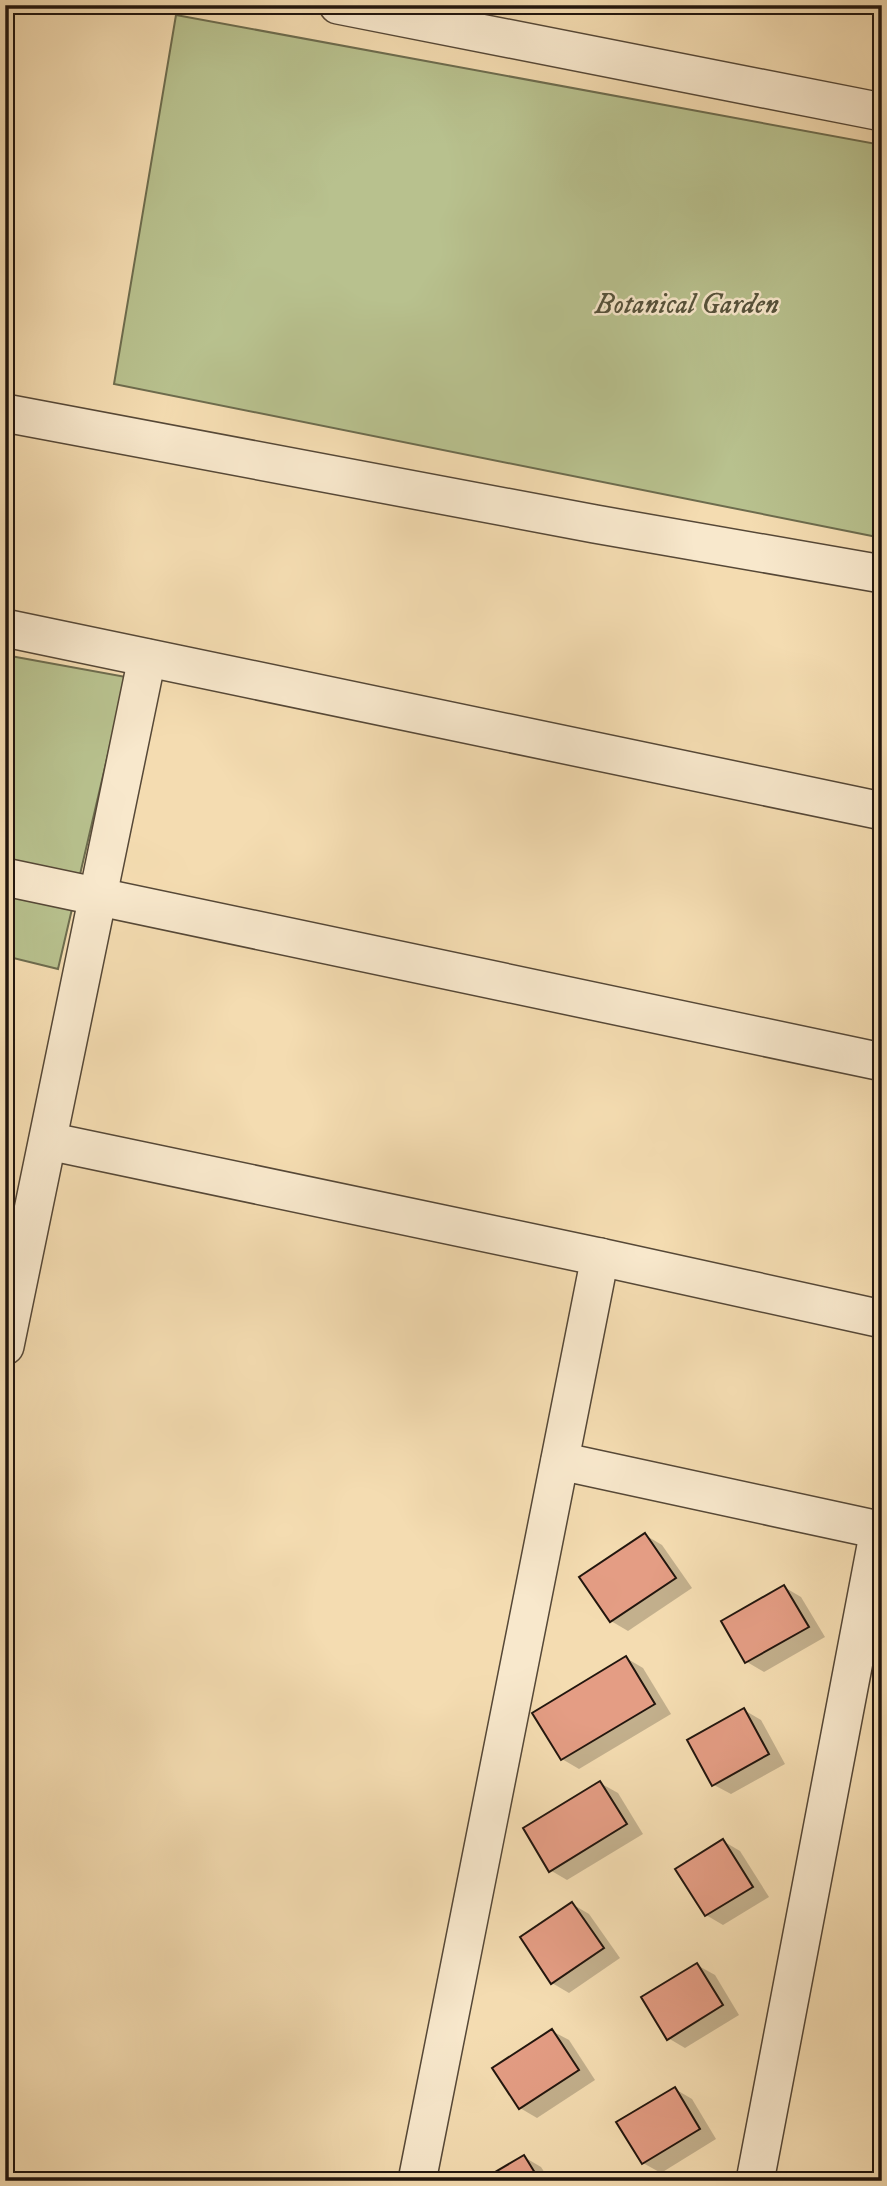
<svg xmlns="http://www.w3.org/2000/svg" width="887" height="2186" viewBox="0 0 887 2186" font-family="'IM FELL DW Pica',serif">
<style>
.green{fill:#b8c18e;stroke:#6d6c4e;stroke-width:2}
.shadow{fill:#0003}
.building{fill:#e49d84;stroke:#22160e;stroke-width:2}
.lines{fill:none;stroke-linecap:round;stroke-linejoin:round}
.minor-casing{stroke:#564837;stroke-width:40}
.minor{stroke:#f8e8cc;stroke-width:37}
.labels{text-anchor:middle;stroke-width:5;stroke-linejoin:round;paint-order:stroke}
.park-label{font-size:28px;font-style:italic;fill:#56523b;stroke:#f8e8cc}
</style>
<rect width="100%" height="100%" fill="#f4dcb1"/>
<filter id="stains"><feTurbulence type="fractalNoise" baseFrequency=".00286" numOctaves="4"/><feColorMatrix values="0 0 0 0 .2 0 0 0 0 .09 0 0 0 0 .02 0 0 0 .5 -.17"/></filter>
<radialGradient id="worn" r=".72"><stop offset=".6" stop-color="#630" stop-opacity="0"/><stop offset="1" stop-color="#630" stop-opacity=".3"/></radialGradient>
<g class="green">
<polygon points="176,15 882,145 882,538 114,384"/>
<polygon points="5,655 126,677 58,969 5,956"/>
</g>
<g class="shadow">
<polygon points="645,1535 662,1545 692,1588 628,1631 611,1621"/>
<polygon points="784,1587 801,1597 825,1637 764,1672 747,1662 724,1622"/>
<polygon points="626,1658 643,1668 671,1714 579,1769 562,1759"/>
<polygon points="744,1710 761,1720 785,1764 731,1794 714,1785"/>
<polygon points="600,1783 618,1793 643,1834 567,1880 550,1870"/>
<polygon points="723,1841 740,1851 769,1897 723,1925 706,1915"/>
<polygon points="572,1904 589,1914 620,1958 569,1993 552,1983"/>
<polygon points="697,1965 715,1975 739,2015 685,2048 668,2038"/>
<polygon points="552,2031 569,2040 595,2080 537,2118 520,2108"/>
<polygon points="675,2089 692,2099 716,2139 661,2173 643,2163"/>
<polygon points="524,2157 541,2167 550,2181 484,2181"/>
</g>
<g class="building">
<polygon points="645,1533 676,1578 610,1622 579,1577"/>
<polygon points="784,1585 809,1627 745,1663 721,1621"/>
<polygon points="626,1656 655,1704 561,1760 532,1713"/>
<polygon points="744,1708 769,1754 712,1786 687,1740"/>
<polygon points="600,1781 627,1824 549,1872 523,1828"/>
<polygon points="723,1839 753,1887 705,1916 675,1869"/>
<polygon points="572,1902 604,1948 551,1984 520,1937"/>
<polygon points="697,1963 723,2005 667,2040 641,1997"/>
<polygon points="552,2029 579,2070 519,2109 492,2068"/>
<polygon points="675,2087 700,2129 642,2164 616,2122"/>
<polygon points="524,2155 540,2181 480,2181"/>
</g>
<g class="lines">
<defs>
<g id="minor">
<polyline points="338,5 882,112"/>
<polyline points="5,413 595,524 882,574"/>
<polyline points="5,628 882,811"/>
<polyline points="5,877 882,1062"/>
<polyline points="48,1141 600,1257 882,1319"/>
<polyline points="5,1346 147,658"/>
<polyline points="560,1461 879,1530 755,2181"/>
<polyline points="417,2181 600,1257"/>
</g>
</defs>
<use href="#minor" class="minor-casing"/>
<use href="#minor" class="minor"/>
</g>
<g class="labels">
<g class="park-label">
<text x="687" y="313">Botanical Garden</text>
</g>
</g>
<rect width="887" height="2186" fill="none" stroke="#f4dcb1" stroke-width="28"/>
<rect x="7" y="7" width="873" height="2172" fill="none" stroke="#22160e" stroke-width="3.5"/>
<rect x="14" y="14" width="859" height="2158" fill="none" stroke="#22160e" stroke-width="2"/>
<rect width="100%" height="100%" filter="url(#stains)"/>
<rect width="100%" height="100%" fill="url(#worn)"/>
</svg>
